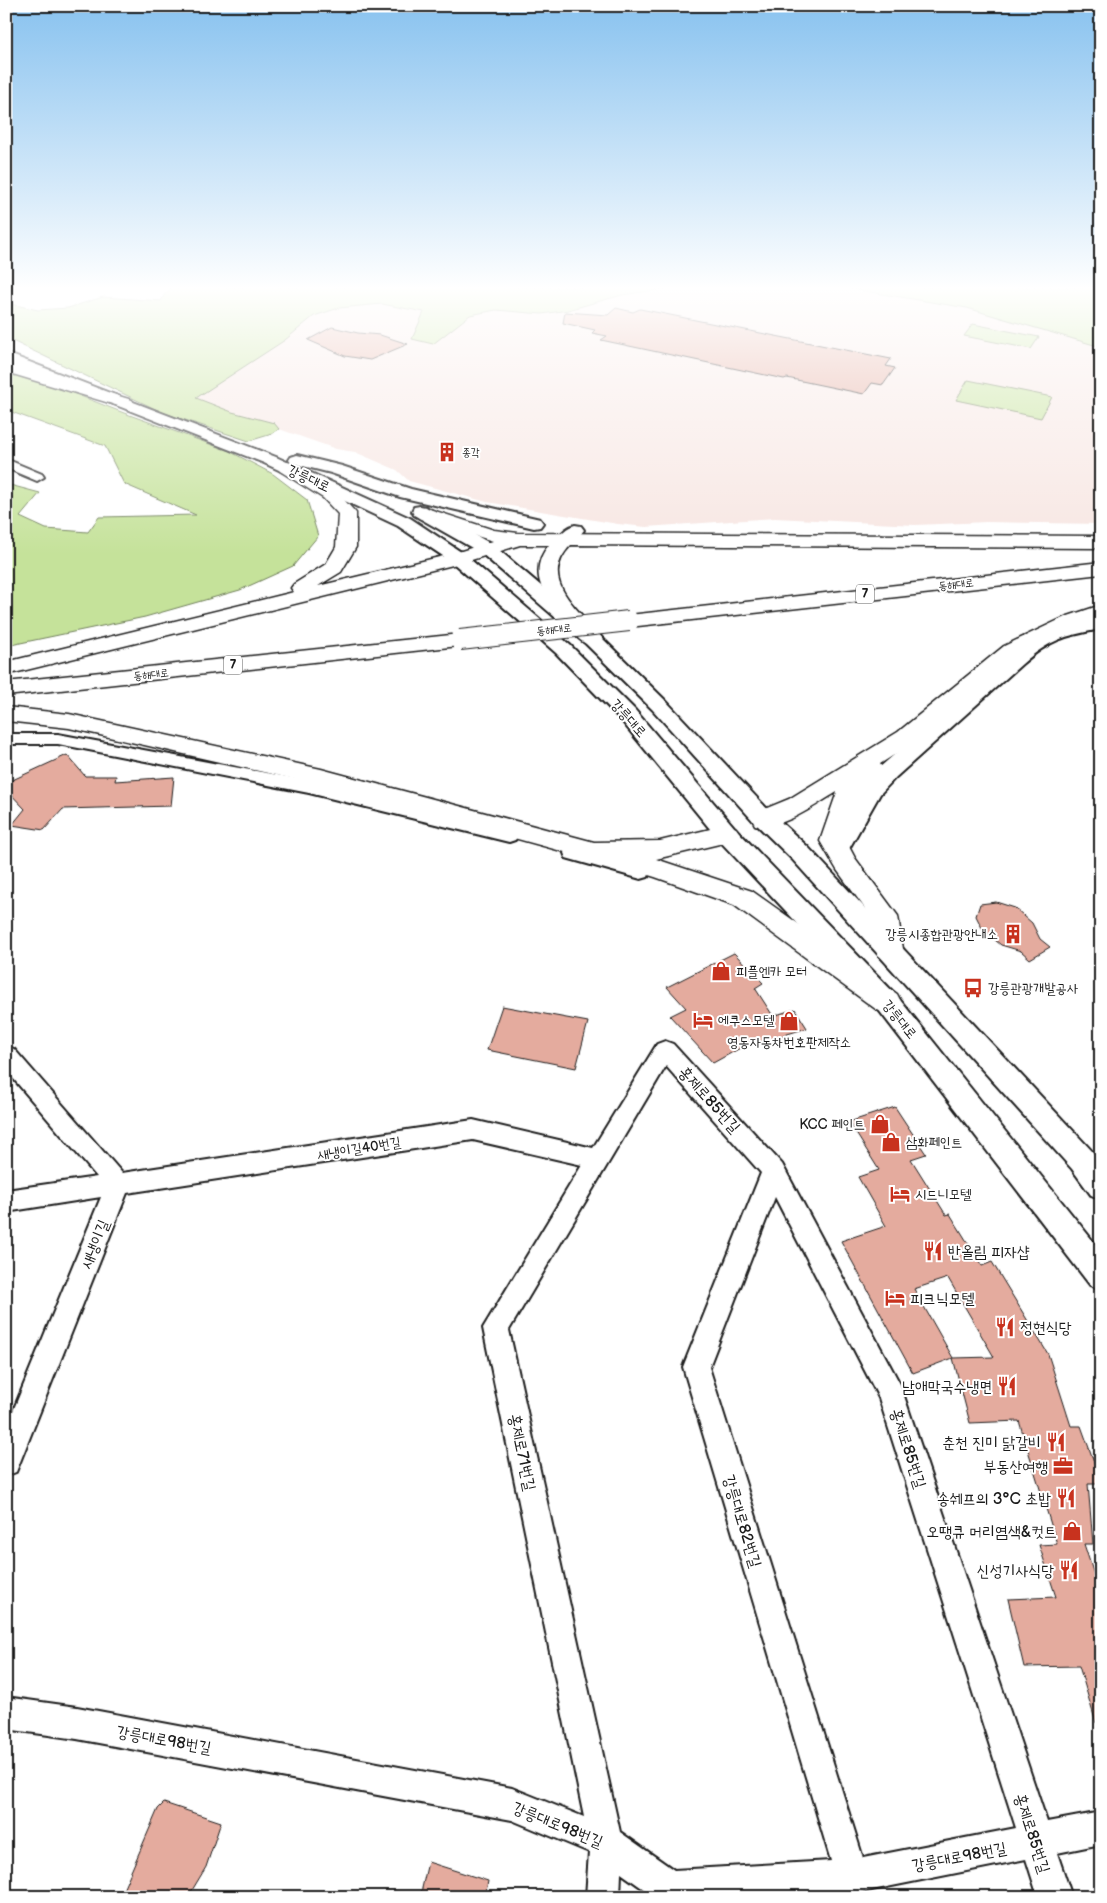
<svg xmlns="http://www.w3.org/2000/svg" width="1107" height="1903" viewBox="0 0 1107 1903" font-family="'Balsamiq Sans','Poor Story',sans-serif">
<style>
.built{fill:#f7e6e2}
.green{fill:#c5e29a;stroke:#707f5b}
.building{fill:#e4ab9e;stroke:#1c1c1c;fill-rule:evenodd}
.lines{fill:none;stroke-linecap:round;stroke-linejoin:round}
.minor-casing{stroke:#1c1c1c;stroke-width:4}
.tertiary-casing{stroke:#1c1c1c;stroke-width:4}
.primary-casing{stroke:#1c1c1c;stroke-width:3}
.trunk-casing{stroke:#1c1c1c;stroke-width:3}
.minor{fill:#fff;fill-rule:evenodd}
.tertiary{fill:#fff;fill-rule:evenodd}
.primary{fill:#fff;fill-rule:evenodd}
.trunk{fill:#fff;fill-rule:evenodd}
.primary-bridge-casing{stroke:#1c1c1c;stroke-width:22;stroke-linecap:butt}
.primary-bridge{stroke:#fff;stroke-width:20}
.labels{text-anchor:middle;stroke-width:4;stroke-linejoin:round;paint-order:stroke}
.far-poi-label{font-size:11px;fill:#1c1c1c;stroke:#fff;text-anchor:start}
.far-street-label{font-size:11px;fill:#1c1c1c;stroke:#fff}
.shield{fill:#fff;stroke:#606060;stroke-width:1}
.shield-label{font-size:12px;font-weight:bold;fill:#1c1c1c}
.street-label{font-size:14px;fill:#1c1c1c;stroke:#fff}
.poi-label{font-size:14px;fill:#1c1c1c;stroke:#fff;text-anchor:start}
.near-street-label{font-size:16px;fill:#1c1c1c;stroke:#fff}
.near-poi-label{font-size:16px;fill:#1c1c1c;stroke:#fff;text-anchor:end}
</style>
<rect width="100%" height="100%" fill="#fff"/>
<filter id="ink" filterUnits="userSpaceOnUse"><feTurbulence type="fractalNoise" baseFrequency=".02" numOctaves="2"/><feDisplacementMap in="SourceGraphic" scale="10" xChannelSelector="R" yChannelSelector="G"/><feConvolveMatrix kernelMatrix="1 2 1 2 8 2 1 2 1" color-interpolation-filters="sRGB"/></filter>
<g filter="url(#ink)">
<polygon class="built" points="678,287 840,287 865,290 967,308 1101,347 1101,524 987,522 915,525 775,518 646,527 618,524 487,502 409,481 397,470 355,452 336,449 279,429 274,423 232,412 195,399 285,340 314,316 339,308 382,304 425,312 432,344 470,315 496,310 542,314 568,310 622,295"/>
<g class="green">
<polygon points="172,287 678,287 622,295 568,310 542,314 496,310 470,315 433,344 412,339 424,312 382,304 339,308 314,316 285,340 196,398 232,412 274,423 279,429 272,434 249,441 164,413 6,338 6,303 38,310 68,308 103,297 161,301 165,294"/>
<polygon points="840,287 1101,287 1101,347 967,308"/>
<polygon points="973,324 1039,337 1031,349 964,336"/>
<polygon points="6,367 124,413 229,451 273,474 307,500 318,536 293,566 240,590 145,617 6,646 6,486 10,485 40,493 20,517 46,529 88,532 99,517 196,515 124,484 105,446 6,410"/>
<polygon points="968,380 1052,397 1041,418 956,400"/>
</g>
<g class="building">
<polygon points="616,308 633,312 640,309 891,359 886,366 895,368 883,385 872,383 864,394 787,378 784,379 601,340 607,336 592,333 595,330 563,323 565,312 608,315"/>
<polygon points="332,327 358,333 380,335 408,344 370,360 345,356 308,340"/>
<polygon points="67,755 85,776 116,776 115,781 174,777 171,806 63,809 44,830 12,825 25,809 6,789 6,783"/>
<polygon points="996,902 1015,908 1032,923 1040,939 1050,947 1030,959 1021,951 1001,945 983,930 976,916 980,904"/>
<polygon points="734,953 763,983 755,988 773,1016 795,1009 807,1028 755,1044 753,1041 713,1063 670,1016 686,1008 667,987"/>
<polygon points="502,1006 588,1022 576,1068 487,1050"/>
<path d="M895 1107 926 1154 911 1159 946 1215 950 1214 982 1266 992 1262 1048 1354 1071 1426H1081L1101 1481V1484H1088L1093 1544H1084L1101 1596V1722L1096 1723 1079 1666 1024 1667 1008 1599 1056 1597 1039 1545 1057 1544 1019 1421 970 1423 953 1358 913 1373 841 1241 886 1226 858 1177 879 1170 849 1122ZM948 1278 994 1357 953 1358 914 1289Z"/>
<polygon points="164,1803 221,1822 206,1867 188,1897 120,1897 158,1809"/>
<polygon points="428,1862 488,1881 485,1897 420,1897"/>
</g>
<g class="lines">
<defs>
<g id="minor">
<polygon points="6,459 42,474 44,477 37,481 6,468"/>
<polygon points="6,734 58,734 309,781 509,830 515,832 518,836 515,840 509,842 309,793 58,744 6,744"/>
<polygon points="573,846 648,867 650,872 648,877 641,879 566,858 564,853 566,848"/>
<path d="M665 1041 673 1044 782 1164 900 1384 1047 1822 1101 1812V1844L1057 1853 1072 1897H1038L1026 1859 852 1894 798 1897H655L621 1873 620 1897H586L589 1852 512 1820 77 1739 6 1729V1697L77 1707 512 1788 584 1817 483 1328 582 1165 473 1140 127 1193 16 1472 6 1476V1428L101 1197 6 1212V1190L97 1177 6 1070V1046L14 1049 122 1173 473 1120 593 1148 657 1044ZM666 1066 761 1173 683 1367 831 1861 674 1870 620 1832 509 1330ZM775 1197 879 1398 1016 1828 863 1858 709 1367Z"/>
</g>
<g id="tertiary">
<polygon points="6,353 276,457 410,518 464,554 570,645 635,710 735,828 896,995 1101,1251 1101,1289 1090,1285 878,1009 719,840 621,720 556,653 452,562 398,526 264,463 6,362"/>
<polygon points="297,455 342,466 411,489 540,519 543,523 540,527 534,528 400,497 331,473 291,463 289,460 291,457"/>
<polygon points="420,506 426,507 493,545 600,636 666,701 772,814 808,847 1092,1151 1101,1163 1101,1199 1091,1195 1072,1169 792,859 756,824 652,709 586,644 481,553 414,515 412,511 414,507"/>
<path d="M575 525 581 526 584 530C577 539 571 547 559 544L556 540C561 533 567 527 575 525Z"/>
<path d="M1101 617V629C1064 636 1051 639 1022 664L896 777 880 794 846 854 838 856 830 854 826 848 864 785 880 767 1027 640 1053 627Z"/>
</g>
<g id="primary">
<path d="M286 462 292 463 335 490 356 513V547L341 572 318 586 452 554 493 541 419 518 417 514 419 510 426 508 494 530 518 533 1101 536V548L571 545C535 582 582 610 602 638L598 642C593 644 588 645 583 642 569 633 541 594 539 578 537 566 541 554 549 545H520L465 562 6 675V662L294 592 291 588 294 584 326 564 336 547 338 514 323 498 280 471 277 467 280 463Z"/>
<polygon points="1101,562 1101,574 629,627 622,625 619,621 622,617 629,615"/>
<path d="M1101 605V618L1079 625 1020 656 914 742 880 764 883 769 861 792 846 841 855 858 898 916 903 949 899 956 889 959 879 956 875 949 872 918 837 870 820 841 837 792C817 804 779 832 755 825L752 819 755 813 789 799 898 732 1004 646 1065 617Z"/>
<polygon points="460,634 468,635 471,640 468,645 6,696 6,682"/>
<polygon points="6,707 69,714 321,769 594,842 660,841 727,825 736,828 740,834 736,840 656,859 752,891 897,994 901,1002 897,1010 887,1013 877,1010 734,905 655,877 615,865 612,860 594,860 321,785 69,728 6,721"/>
</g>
<polygon id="trunk" points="6,362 132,400 134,403 132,406 126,408 6,372"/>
</defs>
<use href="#minor" class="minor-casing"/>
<use href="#tertiary" class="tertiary-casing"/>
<use href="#primary" class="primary-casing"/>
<use href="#trunk" class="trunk-casing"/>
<use href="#minor" class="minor"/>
<use href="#tertiary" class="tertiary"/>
<use href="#primary" class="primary"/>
<use href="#trunk" class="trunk"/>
<defs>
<polyline id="primary-bridge" points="460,640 629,621"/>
</defs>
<use href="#primary-bridge" class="primary-bridge-casing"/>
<use href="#primary-bridge" class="primary-bridge"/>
</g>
</g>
<linearGradient id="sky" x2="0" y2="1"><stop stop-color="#88c2ef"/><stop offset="0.52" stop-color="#fff"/><stop offset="1" stop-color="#fff" stop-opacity="0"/></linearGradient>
<rect width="1107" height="554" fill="url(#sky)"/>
<defs>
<symbol id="building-bare" viewBox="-9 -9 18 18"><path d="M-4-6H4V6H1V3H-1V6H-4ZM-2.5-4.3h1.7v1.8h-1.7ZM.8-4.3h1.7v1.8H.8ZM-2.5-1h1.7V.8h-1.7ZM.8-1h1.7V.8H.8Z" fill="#c8321e" stroke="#fff" stroke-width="2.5" paint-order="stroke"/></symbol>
<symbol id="shop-bare" viewBox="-9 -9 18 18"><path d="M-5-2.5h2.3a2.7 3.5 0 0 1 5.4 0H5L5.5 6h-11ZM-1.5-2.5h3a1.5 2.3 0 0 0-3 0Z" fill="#c8321e" stroke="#fff" stroke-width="2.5" paint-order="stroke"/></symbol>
<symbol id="bus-bare" viewBox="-9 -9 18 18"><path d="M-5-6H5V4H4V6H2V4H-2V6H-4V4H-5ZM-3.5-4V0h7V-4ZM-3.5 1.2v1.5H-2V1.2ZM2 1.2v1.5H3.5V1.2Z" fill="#c8321e" stroke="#fff" stroke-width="2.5" paint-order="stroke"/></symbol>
<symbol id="hotel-bare" viewBox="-9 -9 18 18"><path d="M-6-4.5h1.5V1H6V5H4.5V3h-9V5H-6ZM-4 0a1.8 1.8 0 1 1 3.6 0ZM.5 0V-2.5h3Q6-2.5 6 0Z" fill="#c8321e" stroke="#fff" stroke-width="2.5" paint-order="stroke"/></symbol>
<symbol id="restaurant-bare" viewBox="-9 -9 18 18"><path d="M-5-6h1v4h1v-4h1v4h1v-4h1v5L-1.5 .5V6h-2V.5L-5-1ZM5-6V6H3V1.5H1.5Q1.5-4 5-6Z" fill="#c8321e" stroke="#fff" stroke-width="2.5" paint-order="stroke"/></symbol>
<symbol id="office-bare" viewBox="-9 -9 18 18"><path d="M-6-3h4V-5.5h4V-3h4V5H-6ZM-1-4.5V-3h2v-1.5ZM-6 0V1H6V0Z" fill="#c8321e" stroke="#fff" stroke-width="2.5" paint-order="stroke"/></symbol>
</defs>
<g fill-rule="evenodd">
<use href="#building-bare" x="433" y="438" width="28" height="28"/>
<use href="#building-bare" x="999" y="920" width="28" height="28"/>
<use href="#shop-bare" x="707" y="957" width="28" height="28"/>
<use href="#bus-bare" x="959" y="974" width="28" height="28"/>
<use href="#hotel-bare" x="689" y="1006" width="28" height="28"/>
<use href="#shop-bare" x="775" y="1007" width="28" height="28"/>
<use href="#shop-bare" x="866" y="1110" width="28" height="28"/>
<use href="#shop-bare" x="877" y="1128" width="28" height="28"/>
<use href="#hotel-bare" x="886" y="1180" width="28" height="28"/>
<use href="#restaurant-bare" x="919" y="1237" width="28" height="28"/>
<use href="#hotel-bare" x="881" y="1284" width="28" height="28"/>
<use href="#restaurant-bare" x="991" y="1313" width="28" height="28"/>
<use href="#restaurant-bare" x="993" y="1372" width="28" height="28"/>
<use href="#restaurant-bare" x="1042" y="1428" width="28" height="28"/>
<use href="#office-bare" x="1049" y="1452" width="28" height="28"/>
<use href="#restaurant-bare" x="1052" y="1484" width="28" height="28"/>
<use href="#shop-bare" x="1058" y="1517" width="28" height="28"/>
<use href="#restaurant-bare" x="1055" y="1556" width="28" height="28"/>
</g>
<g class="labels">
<g class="far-poi-label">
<text x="462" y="456">종각</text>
</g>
<g class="far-street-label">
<text transform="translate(956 584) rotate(-6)" y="4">동해대로</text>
<text transform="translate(554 629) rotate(-6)" y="4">동해대로</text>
<text transform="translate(151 674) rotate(-6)" y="4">동해대로</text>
</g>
<g class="shield">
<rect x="856" y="584.5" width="18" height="19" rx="4"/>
<rect x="224" y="655.5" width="18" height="19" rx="4"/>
</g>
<g class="shield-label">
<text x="865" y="598">7</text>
<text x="233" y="669">7</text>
</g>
<g class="street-label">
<text transform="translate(309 478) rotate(25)" y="5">강릉대로</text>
<text transform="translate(629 718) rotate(48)" y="5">강릉대로</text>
<text transform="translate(900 1019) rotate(51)" y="5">강릉대로</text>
<text transform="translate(359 1148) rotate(-9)" y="5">새냉이길40번길</text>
</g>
<g class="poi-label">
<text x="998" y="939" text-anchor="end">강릉시종합관광안내소</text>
<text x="736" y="976">피플엔카 모터</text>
<text x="988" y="993">강릉관광개발공사</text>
<text x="718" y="1025">에쿠스모텔</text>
<text x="789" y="1047" text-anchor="middle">영동자동차번호판제작소</text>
<text x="865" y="1129" text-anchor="end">KCC 페인트</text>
<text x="906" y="1147">삼화페인트</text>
<text x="915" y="1199">시드니모텔</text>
</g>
<g class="near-street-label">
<text transform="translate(710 1099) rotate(48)" y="6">홍제로85번길</text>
<text transform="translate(94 1244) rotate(-68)" y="6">새냉이길</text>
<text transform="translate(909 1448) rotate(72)" y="6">홍제로85번길</text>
<text transform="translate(523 1452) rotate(78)" y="6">홍제로71번길</text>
<text transform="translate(743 1521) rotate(73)" y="6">강릉대로82번길</text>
<text transform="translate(164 1739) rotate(10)" y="6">강릉대로98번길</text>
<text transform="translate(558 1824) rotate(22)" y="6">강릉대로98번길</text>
<text transform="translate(1033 1833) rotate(72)" y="6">홍제로85번길</text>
<text transform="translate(959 1856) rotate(-11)" y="6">강릉대로98번길</text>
</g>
<g class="near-poi-label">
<text x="948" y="1257" text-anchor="start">반올림 피자샵</text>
<text x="910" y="1304" text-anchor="start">피크닉모텔</text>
<text x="1020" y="1333" text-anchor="start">정현식당</text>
<text x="992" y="1392">남애막국수냉면</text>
<text x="1041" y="1448">춘천 진미 닭갈비</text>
<text x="1048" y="1472">부동산여행</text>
<text x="1051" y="1504">송쉐프의 3°C 초밥</text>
<text x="1057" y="1537">오땡큐 머리염색&amp;컷트</text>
<text x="1054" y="1576">신성기사식당</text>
</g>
</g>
<rect width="1107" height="1903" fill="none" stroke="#fff" stroke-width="25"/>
<rect x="12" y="12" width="1082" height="1878" fill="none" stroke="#1c1c1c" stroke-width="2" filter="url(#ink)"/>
</svg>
